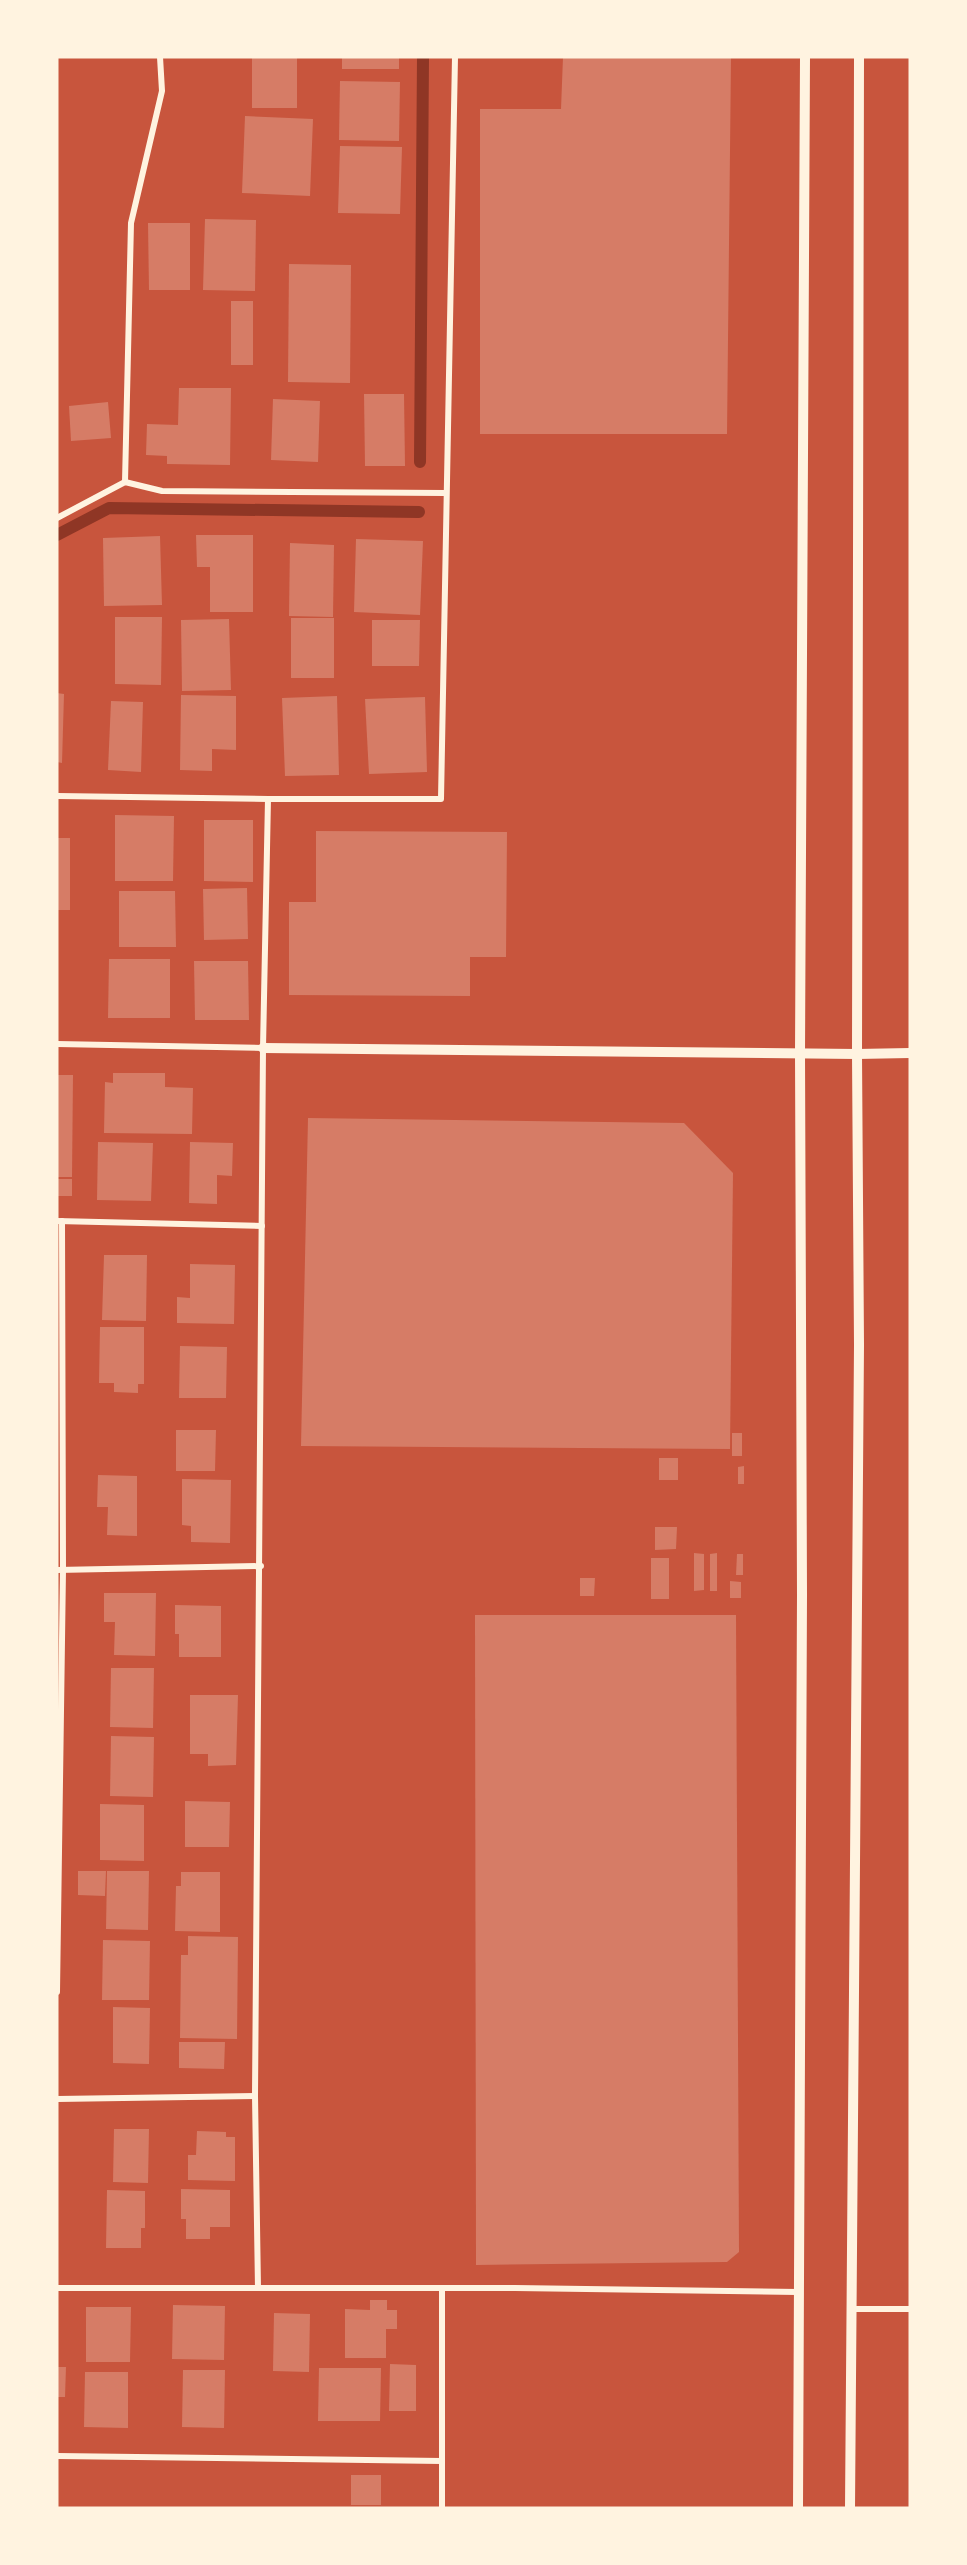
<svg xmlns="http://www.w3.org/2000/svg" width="967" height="2565" viewBox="0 0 967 2565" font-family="'Alegreya Sans',sans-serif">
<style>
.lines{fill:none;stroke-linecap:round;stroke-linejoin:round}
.stream{stroke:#8f3625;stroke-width:12}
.building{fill:#d67c66}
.minor{stroke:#fff3e0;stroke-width:6}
.tertiary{stroke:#fff3e0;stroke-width:10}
</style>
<rect width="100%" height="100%" fill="#c8553d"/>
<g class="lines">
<g class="stream">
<polyline points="420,462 423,57"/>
<polyline points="57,535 109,508 419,512"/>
</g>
</g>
<g class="building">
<rect x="252" y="57" width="45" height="51"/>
<rect x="342" y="57" width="57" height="12"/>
<polygon points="563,57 731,57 727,434 480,434 480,109 561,109"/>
<polygon points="340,81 400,82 399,141 339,140"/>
<polygon points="245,116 313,119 310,196 242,193"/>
<polygon points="340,146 402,147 400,214 338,213"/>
<polygon points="205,219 256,220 255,291 203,290"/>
<polygon points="148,223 190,223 190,290 149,290"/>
<polygon points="289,264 351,265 350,383 288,382"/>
<rect x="231" y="301" width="22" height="64"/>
<polygon points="179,388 231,388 230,465 167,464 167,456 146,455 147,424 178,425"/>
<polygon points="364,394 404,394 405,466 365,466"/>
<polygon points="273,399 320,401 318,462 271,460"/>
<polygon points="108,402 111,438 71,441 69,406"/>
<polygon points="196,535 253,535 253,612 210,612 210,567 197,567"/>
<polygon points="160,536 162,605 104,606 103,538"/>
<polygon points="356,539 423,541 420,615 354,612"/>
<polygon points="290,543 334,545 333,617 289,616"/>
<polygon points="115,617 162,617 161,685 115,684"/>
<rect x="291" y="618" width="43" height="60"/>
<polygon points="229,619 231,690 182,691 181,620"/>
<polygon points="372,620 420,620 419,666 372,666"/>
<polygon points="57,693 64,694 62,763 57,762"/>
<polygon points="181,695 236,696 236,750 212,749 212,771 180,770"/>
<polygon points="337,696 339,775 285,776 282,698"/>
<polygon points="425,697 427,772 369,774 365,699"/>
<polygon points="111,701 143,702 141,772 108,770"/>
<polygon points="115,815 174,816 173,881 115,881"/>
<polygon points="204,820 253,820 253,882 204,881"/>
<polygon points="316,831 507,832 506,957 470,957 470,996 289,995 289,902 316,902"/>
<rect x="57" y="838" width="13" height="72"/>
<polygon points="247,888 248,939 204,940 203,889"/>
<polygon points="119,891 175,891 176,947 119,947"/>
<polygon points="109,959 170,959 170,1018 108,1018"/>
<polygon points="194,961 248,961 249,1020 195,1020"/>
<polygon points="113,1073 165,1073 165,1087 193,1088 192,1134 104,1133 105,1082 113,1083"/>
<polygon points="57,1075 73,1075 72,1177 57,1177"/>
<polygon points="308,1118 684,1123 733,1173 730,1449 301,1446"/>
<polygon points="98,1142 153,1143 151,1201 97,1200"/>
<polygon points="190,1142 233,1143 232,1176 217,1175 217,1204 189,1203"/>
<rect x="58" y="1179" width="14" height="17"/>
<polygon points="104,1255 147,1255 146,1321 102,1320"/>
<polygon points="190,1264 235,1265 234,1324 177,1323 177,1297 190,1298"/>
<polygon points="100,1327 144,1327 144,1384 138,1384 138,1393 114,1392 114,1383 99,1383"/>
<polygon points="180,1346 227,1347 226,1398 179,1398"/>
<polygon points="176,1430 216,1430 215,1471 176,1471"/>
<rect x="732" y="1433" width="10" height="23"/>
<rect x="659" y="1458" width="19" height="22"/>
<polygon points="744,1466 744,1484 738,1484 738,1467"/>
<polygon points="98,1475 137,1476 137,1536 107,1535 108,1507 97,1507"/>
<polygon points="182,1479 231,1480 230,1543 191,1542 191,1526 182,1525"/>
<polygon points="655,1527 677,1527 676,1549 655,1550"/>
<polygon points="694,1553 704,1554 704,1590 694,1591"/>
<polygon points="717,1553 717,1591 710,1591 710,1554"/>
<polygon points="737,1554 743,1554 743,1575 736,1575"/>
<rect x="651" y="1558" width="18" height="41"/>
<polygon points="580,1578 595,1578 594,1596 580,1596"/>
<polygon points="730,1581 741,1582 741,1598 730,1598"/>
<polygon points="104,1593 156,1593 155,1656 114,1655 115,1622 104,1622"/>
<polygon points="175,1605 221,1606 221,1657 179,1657 179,1634 175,1634"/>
<polygon points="475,1615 736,1615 739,2252 727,2262 476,2265"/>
<polygon points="111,1668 154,1668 153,1728 110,1727"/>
<polygon points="190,1695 238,1695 236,1765 208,1766 208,1754 190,1754"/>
<polygon points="111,1736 154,1737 153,1797 110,1796"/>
<polygon points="185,1801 230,1802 229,1847 185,1847"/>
<polygon points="100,1804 144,1805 144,1861 100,1860"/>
<polygon points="78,1871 106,1871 105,1896 78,1895"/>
<polygon points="107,1871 149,1871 148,1930 106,1929"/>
<polygon points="181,1872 220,1872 220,1932 175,1931 176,1886 181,1886"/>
<polygon points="188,1936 238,1937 237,2039 180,2038 181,1955 188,1955"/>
<polygon points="103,1940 150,1941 149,2000 102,2000"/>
<polygon points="113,2007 150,2008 149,2064 113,2063"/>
<polygon points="179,2042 225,2042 224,2069 179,2068"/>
<polygon points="114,2129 149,2129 148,2183 113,2182"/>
<polygon points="197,2131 226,2132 226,2137 235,2137 235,2181 188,2180 188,2155 196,2155"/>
<polygon points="181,2189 230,2190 230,2227 210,2227 210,2239 186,2239 186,2219 181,2219"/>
<polygon points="107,2190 145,2191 145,2228 141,2228 141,2248 106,2248"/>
<polygon points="370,2300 387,2300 387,2310 397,2310 397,2329 386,2329 386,2358 345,2358 345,2309 370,2310"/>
<polygon points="173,2305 225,2306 224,2360 172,2359"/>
<polygon points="86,2307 131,2307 130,2362 86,2362"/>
<polygon points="274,2313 310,2314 309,2372 273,2371"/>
<polygon points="390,2364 416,2365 416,2411 389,2411"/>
<polygon points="57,2367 66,2367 65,2397 57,2397"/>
<polygon points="319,2368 381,2368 380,2421 318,2421"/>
<polygon points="183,2370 225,2370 224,2428 182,2427"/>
<polygon points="85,2372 128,2372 128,2428 84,2427"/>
<rect x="351" y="2475" width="30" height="30"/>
</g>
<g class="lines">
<g class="minor">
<polyline points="125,482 131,223 162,91 160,57"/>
<polyline points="57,518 125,482 162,491 445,493"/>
<polyline points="57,796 268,799"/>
<polyline points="57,1044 263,1048"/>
<polyline points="57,1221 262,1226"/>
<polyline points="57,1570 261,1566"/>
<polyline points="57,1992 63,1570 62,1221"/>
<polyline points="57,2099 255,2096"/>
<polyline points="57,2288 515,2288 798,2292"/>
<polyline points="258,2288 255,2096 263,1048 268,799 441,799 455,57"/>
<polyline points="851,2309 910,2309"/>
<polyline points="57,2456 442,2461"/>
<polyline points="442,2508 442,2288"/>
</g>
<g class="tertiary">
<polyline points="263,1048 857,1054 910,1053"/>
<polyline points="798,2508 802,1594 800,1053 805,57"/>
<polyline points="850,2508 859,1345 857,1054 859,57"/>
</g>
</g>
<rect width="967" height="2565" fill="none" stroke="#fff3e0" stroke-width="117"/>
</svg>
